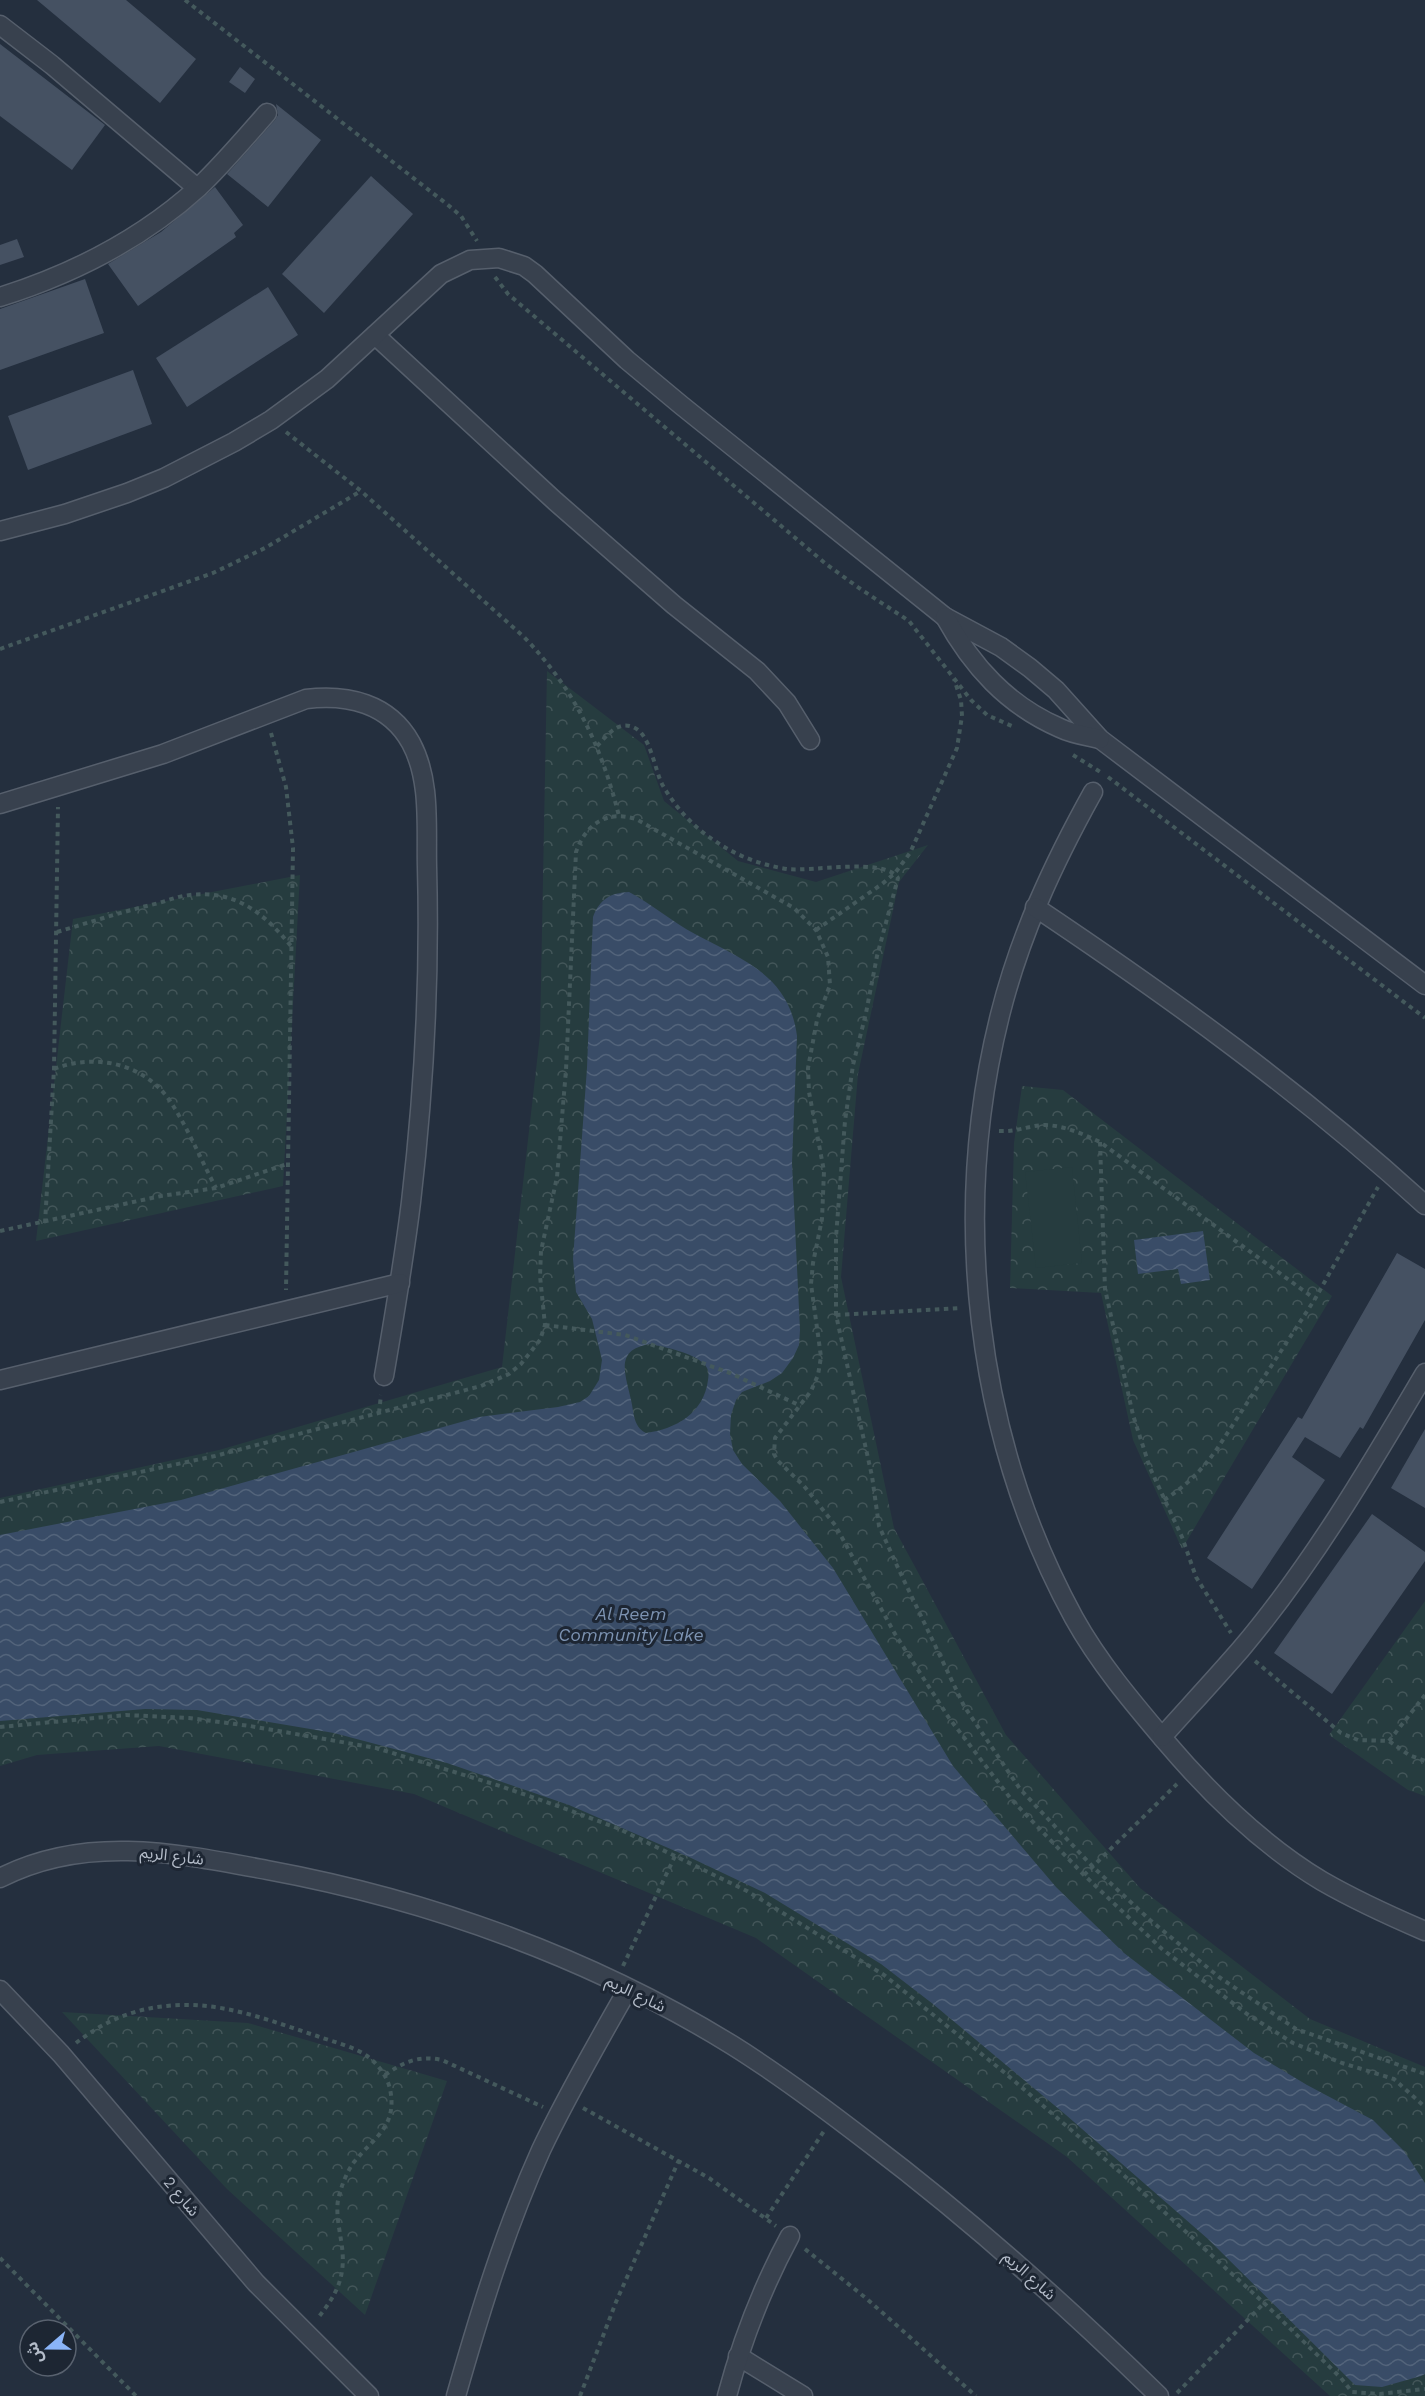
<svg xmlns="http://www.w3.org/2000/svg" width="1425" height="2396" viewBox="0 0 1425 2396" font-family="'Work Sans','Noto Sans Arabic',sans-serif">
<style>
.forest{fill:url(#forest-crowns)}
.pitch{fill:#263c3f}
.water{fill:url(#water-waves);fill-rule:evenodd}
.building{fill:#455162}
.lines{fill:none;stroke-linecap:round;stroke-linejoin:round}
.minor-casing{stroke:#565f6c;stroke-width:21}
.path{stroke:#44595c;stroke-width:4;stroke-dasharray:4.5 4.5;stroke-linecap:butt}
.minor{stroke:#38414e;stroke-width:18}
.labels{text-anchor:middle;stroke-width:6;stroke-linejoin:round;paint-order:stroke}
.street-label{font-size:16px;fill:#b4bcc9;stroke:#1d2633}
.water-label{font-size:18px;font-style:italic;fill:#7c92b1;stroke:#1d2633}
</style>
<defs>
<pattern id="forest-crowns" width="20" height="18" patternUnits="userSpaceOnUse" patternTransform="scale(1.5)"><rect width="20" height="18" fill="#263c3f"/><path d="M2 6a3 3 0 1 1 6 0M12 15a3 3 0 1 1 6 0" fill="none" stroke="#435659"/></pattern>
<pattern id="water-waves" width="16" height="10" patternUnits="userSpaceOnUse" patternTransform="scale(1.5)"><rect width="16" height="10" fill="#394c67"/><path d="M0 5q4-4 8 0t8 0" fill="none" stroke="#53647b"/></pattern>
</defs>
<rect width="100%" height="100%" fill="#242f3e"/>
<g class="forest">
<polygon points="547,671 644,745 664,801 738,861 816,882 928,845 899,882 858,1074 841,1277 894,1528 1006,1735 1140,1888 1310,2019 1425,2067 1425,2396 1330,2396 1067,2157 756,1938 414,1794 159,1746 37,1755 0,1766 0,1498 219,1450 502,1367 540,1035"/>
<polygon points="300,875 283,1186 36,1241 73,919"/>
<polygon points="1022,1086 1063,1090 1332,1296 1182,1549 1133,1440 1101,1293 1010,1288 1014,1143"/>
<polygon points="1425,1601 1425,1796 1408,1790 1329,1735"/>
<polygon points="62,2012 248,2023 447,2081 365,2315 227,2189"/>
</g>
<polygon class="pitch" points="1072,1167 1082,1263 1036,1268 1025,1172"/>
<g class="water">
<path d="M629 892C652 904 672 922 695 934 743 960 789 975 797 1036L792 1163 800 1330 799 1345 793 1358 782 1373 770 1381 742 1392 736 1400 731 1415 730 1434 733 1450 742 1464 780 1501 833 1568 953 1766 1056 1887 1124 1953 1254 2053 1307 2085 1373 2120 1404 2151 1425 2183V2374L1421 2376 1382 2387 1355 2385 1208 2239 1066 2115 933 2004 881 1964 765 1893 689 1857 569 1805 447 1763 334 1733 197 1710 145 1709 0 1721V1535L181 1500 479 1417 558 1407 580 1402 589 1396 599 1380 602 1360 592 1319 576 1292 573 1259 587 1068 593 917C600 899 610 893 629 892ZM651 1344C667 1348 691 1352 703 1363 709 1368 709 1374 708 1380 704 1413 676 1429 646 1433 633 1427 634 1412 631 1400 626 1375 613 1349 651 1344Z"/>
<polygon points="1203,1231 1210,1280 1181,1284 1178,1269 1138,1274 1134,1240"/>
</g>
<g class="building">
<polygon points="37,0 126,0 196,59 160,103"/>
<polygon points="0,44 105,125 72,170 0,116"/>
<polygon points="240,67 255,79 245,93 229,82"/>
<polygon points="276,104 321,140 268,207 227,174 275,120 278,115"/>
<polygon points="371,176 413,214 324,313 282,274"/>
<polygon points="215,187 243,225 234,233 236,237 138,306 108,264 161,232"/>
<polygon points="17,239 24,257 0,265 0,245"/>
<polygon points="85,279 104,333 0,370 0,309"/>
<polygon points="268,287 298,335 187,407 156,358"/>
<polygon points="133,370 152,424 28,470 8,416"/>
<polygon points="1397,1253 1425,1269 1425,1320 1363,1429 1360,1427 1340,1458 1305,1437 1292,1457 1325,1480 1252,1589 1207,1558 1298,1417 1302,1419"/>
<polygon points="1425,1429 1425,1508 1391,1488"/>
<polygon points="1372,1514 1425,1552 1425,1561 1332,1694 1274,1653"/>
</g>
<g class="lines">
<defs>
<g id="minor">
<polyline points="0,25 52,65 197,188"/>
<path d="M0 297C73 274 143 238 199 187 223 164 245 138 267 113"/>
<polyline points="375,335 555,501 674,605 757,671 787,703 810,740"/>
<polyline points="0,531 65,514 127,493 164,478 234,442 271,420 327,379 441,274 470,260 499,258 524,266 535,274 627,360 681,405 945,617 1001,647 1030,668 1056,690 1100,739 1425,985"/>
<path d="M945 617C972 666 1007 705 1060 728 1072 734 1087 736 1100 739"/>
<path d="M1093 792C1053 864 1020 935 1000 1015 950 1214 975 1437 1074 1618 1099 1663 1133 1703 1166 1742 1211 1795 1262 1845 1322 1881 1355 1900 1390 1916 1425 1931"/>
<path d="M0 804 163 754 306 699C347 694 389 703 411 743 431 780 426 826 427 867 430 979 424 1091 411 1202 404 1260 394 1318 384 1376"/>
<path d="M1035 907C1171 998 1304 1094 1425 1205"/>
<polyline points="0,1380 400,1283"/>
<path d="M1162 1737C1188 1708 1215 1679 1241 1649 1312 1565 1369 1468 1425 1373"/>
<path d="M0 1878C86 1834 177 1853 267 1870 430 1900 591 1958 732 2045 780 2075 824 2108 868 2142 971 2220 1067 2306 1159 2396"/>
<polyline points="0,1990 61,2054 256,2283 369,2396"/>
<polyline points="738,2356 803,2396"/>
<path d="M456 2396C480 2312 505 2230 541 2150 567 2095 598 2042 628 1989"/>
<path d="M727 2396C742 2340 762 2288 790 2236"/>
</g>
</defs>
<use href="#minor" class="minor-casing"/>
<g class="path">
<polyline points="185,0 448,205 461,216 477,241"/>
<polyline points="495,277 508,294 826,564 859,588 909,621 971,700 987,715 1014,727"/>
<path d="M286 432 361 491 524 637C575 690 601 745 619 816"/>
<polyline points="0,649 213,573 265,548 361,491"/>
<polyline points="271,733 286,787 293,848 286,1290"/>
<path d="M597 746C607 736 618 719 635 728 650 735 655 770 662 784 675 807 693 827 715 841 737 856 761 865 787 869 812 872 884 857 898 878L877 956 866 1013 853 1065 845 1121 836 1237V1315L872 1476 879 1526 899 1570 964 1706 1020 1789 1093 1867 1150 1920 1219 1977 1296 2029 1425 2074"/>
<polyline points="1073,755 1102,773"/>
<polyline points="1108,777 1425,1018"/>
<polyline points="816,930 882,884 895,873 910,853 957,748 962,716 961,700 954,679"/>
<path d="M57 932C91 922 124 911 159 903 169 900 179 896 190 895 235 890 263 912 291 946"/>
<path d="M54 1069C95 1053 144 1063 170 1101 188 1128 201 1160 216 1188"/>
<path d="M999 1131C1018 1132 1030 1125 1046 1125 1065 1126 1083 1134 1100 1142L1315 1299"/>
<polyline points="1100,1142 1105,1289 1133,1415 1150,1468 1182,1537 1196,1577 1231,1633"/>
<polyline points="45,1223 54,1069 58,807"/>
<polyline points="0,1231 161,1196 216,1188 287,1164"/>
<polyline points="836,1315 960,1308"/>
<polyline points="545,1325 625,1335 730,1373 801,1406"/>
<polyline points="379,1413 381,1395"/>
<path d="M1164 1500C1186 1486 1202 1470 1217 1449L1315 1299 1378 1187"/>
<path d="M0 1502 215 1456 481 1386 509 1374 521 1364 540 1340 545 1325 540 1276 541 1251 557 1177 566 1070 576 852C586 824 606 810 636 819L794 908 816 930 828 957 830 985 817 1020 808 1068 809 1092 824 1171 822 1219 813 1263 811 1284 821 1357 818 1375 811 1391 775 1438 774 1454 778 1461 804 1486 835 1525 895 1634 949 1718 1011 1799 1084 1875 1162 1949 1247 2014 1293 2043 1342 2063 1394 2079 1425 2107"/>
<polyline points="1255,1661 1341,1733 1358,1740 1389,1741 1409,1755 1425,1761"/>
<polyline points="0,1727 126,1715 189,1718 250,1726 376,1748 500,1786 558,1806 617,1828 675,1856 747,1891 884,1975 1005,2073 1128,2179 1264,2303 1341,2378 1352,2392 1380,2394 1425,2389"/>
<polyline points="1389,1741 1425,1695"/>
<polyline points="1084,1875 1177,1784"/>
<polyline points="623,1966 675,1856"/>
<path d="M76 2043C103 2022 132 2009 167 2006 219 2000 268 2020 317 2036 333 2042 353 2046 367 2056 378 2064 387 2076 390 2089 398 2127 373 2138 354 2162 346 2173 341 2187 338 2200 336 2213 339 2227 341 2240 347 2275 338 2293 317 2319"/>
<path d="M385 2075C404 2062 418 2055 442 2060L543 2107"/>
<polyline points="583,2108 709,2178 776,2226"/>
<polyline points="766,2218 824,2131"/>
<polyline points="805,2249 867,2299 976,2396"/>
<polyline points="0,2258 136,2396"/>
<polyline points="1177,2393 1264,2303"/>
<polyline points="580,2396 616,2302 679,2160"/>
</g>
<use href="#minor" class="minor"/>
</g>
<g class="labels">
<g class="street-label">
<text transform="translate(172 1855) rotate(7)" y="6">شارع الريم</text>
<text transform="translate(636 1993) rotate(26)" y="6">شارع الريم</text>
<text transform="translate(182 2196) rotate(50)" y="6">شارع 2</text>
<text transform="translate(1030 2275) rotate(42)" y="6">شارع الريم</text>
</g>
<g class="water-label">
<text x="631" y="1620">Al Reem<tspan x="631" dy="21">Community Lake</tspan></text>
</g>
</g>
<g transform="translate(48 2348) rotate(250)"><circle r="28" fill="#1d2633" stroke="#59626f" stroke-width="1.5"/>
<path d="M0-4.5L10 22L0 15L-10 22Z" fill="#8ab4f8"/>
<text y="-9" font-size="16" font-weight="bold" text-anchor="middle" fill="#b4bcc9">ش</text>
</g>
</svg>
